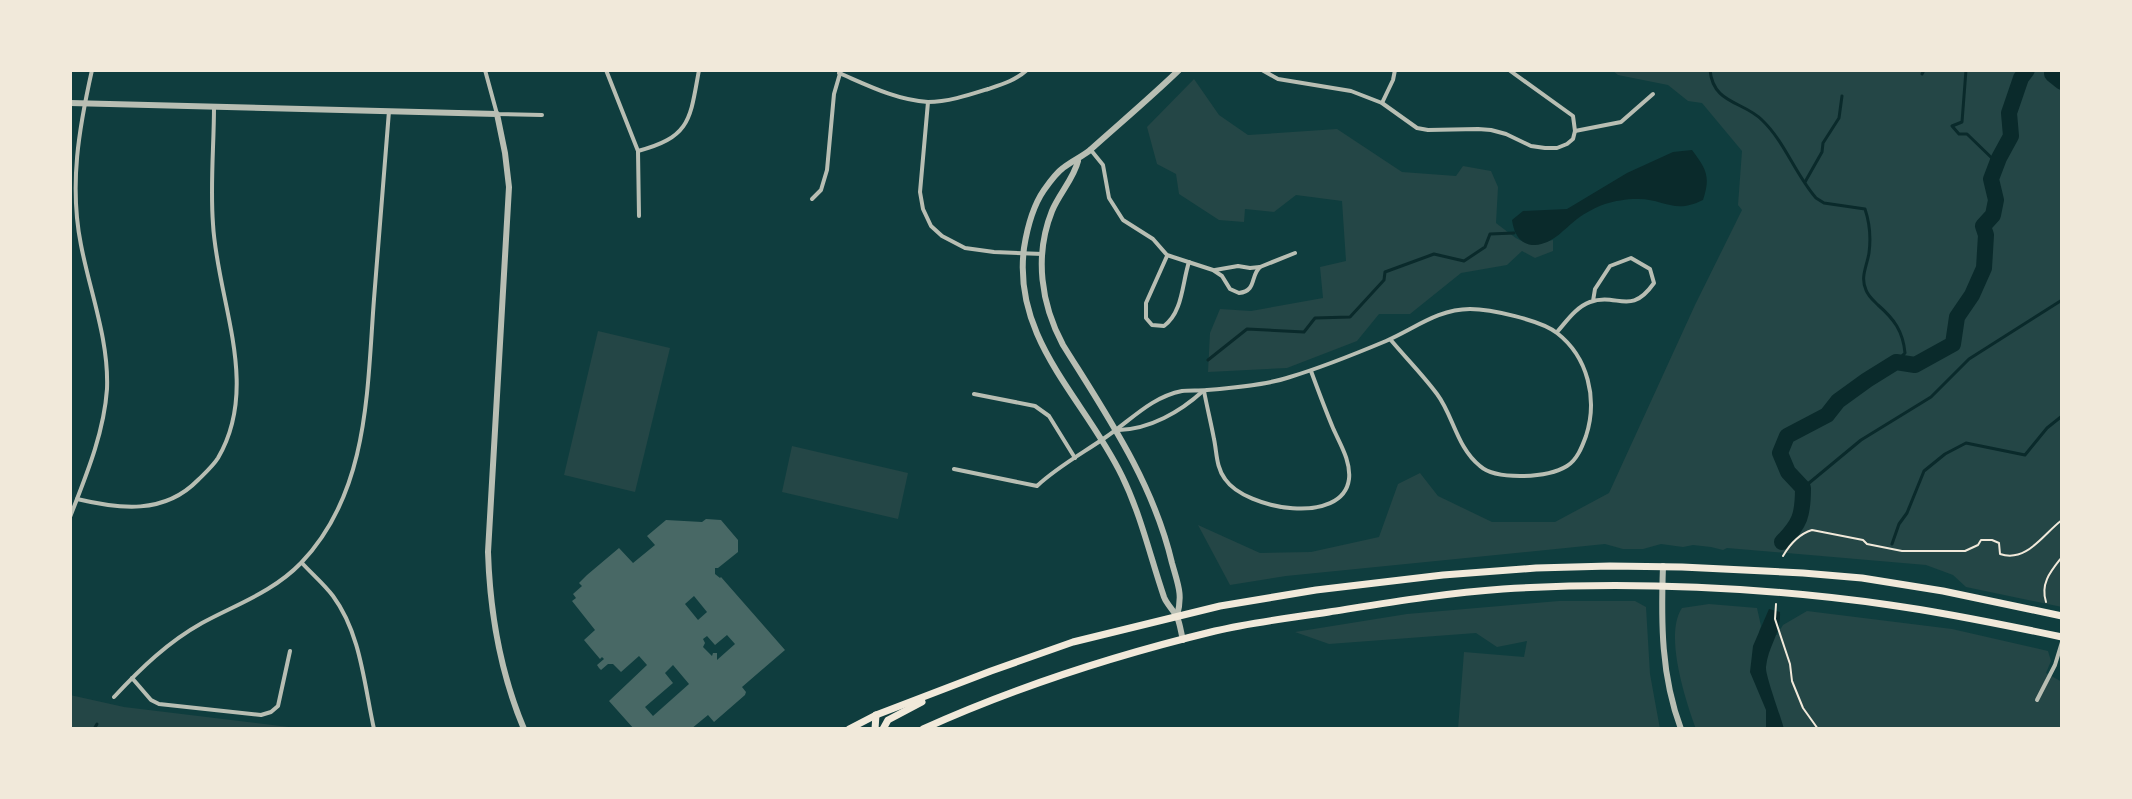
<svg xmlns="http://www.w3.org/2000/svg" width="2132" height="799" viewBox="0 0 2132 799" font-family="'Exo 2',sans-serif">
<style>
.green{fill:#244646}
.water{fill:#0a2a2b}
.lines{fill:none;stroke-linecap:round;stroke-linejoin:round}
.stream{stroke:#0a2a2b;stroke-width:3}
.river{stroke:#0a2a2b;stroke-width:16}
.building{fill:#486865;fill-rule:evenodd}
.path{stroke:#f1e9da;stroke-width:2}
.minor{stroke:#b8beb3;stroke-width:4}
.tertiary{stroke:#b8beb3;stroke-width:6}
.primary{stroke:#f1e9da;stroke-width:7}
</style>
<rect width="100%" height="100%" fill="#0f3d3e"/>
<g class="green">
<polygon points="1612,70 2062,70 2062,607 1966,587 1953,575 1926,565 1727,548 1723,550 1711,547 1693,545 1683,547 1661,544 1643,549 1623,549 1605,544 1286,576 1230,585 1198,525 1260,553 1311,552 1379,537 1398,484 1420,473 1438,496 1492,522 1555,522 1609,493 1695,305 1742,210 1738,205 1742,151 1702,103 1688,101 1668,85 1618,75"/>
<path d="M1194 79 1219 115 1248 135 1337 129 1402 172 1456 176 1463 166 1491 171 1498 187 1496 223C1519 240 1522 248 1553 240V251L1535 258 1522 251 1507 265 1461 273 1410 314H1379L1357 341 1287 368 1208 372 1210 333 1220 309 1251 311 1323 298 1320 267 1346 261 1342 201 1296 195 1274 212 1245 209 1244 222 1219 220 1179 194 1176 174 1157 164 1147 127Z"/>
<polygon points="598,331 670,348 635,492 564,475"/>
<polygon points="792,446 908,473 898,519 782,492"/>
<polygon points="1559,601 1635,601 1646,607 1650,674 1660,729 1458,729 1464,652 1524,657 1527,641 1497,647 1476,633 1329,644 1295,632 1407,614"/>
<path d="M1709 604 1757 608 1761 626 1759 632 1777 635 1783 625 1807 611 1952 629 2048 651 2051 661 2046 673 2062 682V729H1696C1685 699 1664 634 1682 608Z"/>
<polygon points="70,695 124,707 305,729 70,729"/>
</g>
<g class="water">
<path d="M1692 150C1706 169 1711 176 1703 200 1673 215 1664 198 1636 199 1627 199 1614 201 1605 204 1596 207 1585 213 1577 219 1564 229 1553 244 1535 245 1519 245 1514 233 1512 220L1523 211 1567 209 1627 173 1673 152Z"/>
<path d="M1769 609 1780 612C1781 634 1768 646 1766 667 1765 675 1781 717 1784 729H1766V710L1750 672 1753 646Z"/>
</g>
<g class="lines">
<g class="stream">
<path d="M1710 70C1713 104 1743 101 1762 120 1785 142 1795 174 1816 198L1824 203 1865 209C1870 224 1871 238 1869 253 1867 266 1860 277 1866 290 1868 296 1874 301 1878 305 1894 319 1903 331 1905 353L1896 362"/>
<polyline points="1966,70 1962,122 1952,126 1959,134 1967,134 1997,163"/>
<polyline points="1922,74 1924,70"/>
<polyline points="1805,182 1822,152 1823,143 1839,118 1842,96"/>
<polyline points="1208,360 1247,329 1304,332 1315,318 1350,317 1384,280 1385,272 1434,254 1464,261 1485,247 1490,234 1514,233"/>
<polyline points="1803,488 1861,440 1931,397 1969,359 2062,300"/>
<polyline points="1892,544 1899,524 1907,513 1924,471 1945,454 1966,443 2025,455 2047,428 2062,416"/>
<polyline points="94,729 97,724"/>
</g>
<g class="river">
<polyline points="2052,70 2052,74 2062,82"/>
<path d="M1782 542C1800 524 1803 515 1803 488L1788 472 1780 453 1787 436 1827 415 1838 401 1867 380 1896 362 1915 365 1953 344 1957 317 1972 295 1984 268 1986 235 1983 226 1993 215 1996 200 1991 179 1999 158 2011 136 2009 113 2021 78 2027 70"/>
</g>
</g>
<path class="building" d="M706 519 721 520 738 540V552L718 568H715V574L720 578 721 577 785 650 742 687 746 692 745 695 714 722 708 715 691 729H634L609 701 647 665 639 656 621 672 613 664H608L601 670 599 668 597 665 604 659 602 657 600 659 584 640 595 630 572 601 576 598 573 594 582 586 579 583 587 575 619 548 633 563 655 545 647 536 666 520 702 522ZM694 596 707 612 698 620 685 604ZM727 635 735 644 717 660V653H713L712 656 703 647 705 643 703 639 707 636 715 645ZM673 665 689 684 653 716 645 707 673 683 665 673Z"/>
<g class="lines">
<g class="path">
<path d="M1783 556C1790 544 1799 534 1812 530L1863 540 1867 544 1902 551H1965L1978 545 1981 540H1992L1999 543 2000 554C2027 563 2043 534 2062 520"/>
<path d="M2046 602C2040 583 2051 571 2062 557"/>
<polyline points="1776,604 1775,619 1790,664 1792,681 1803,708 1818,729"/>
</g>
<g class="minor">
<polyline points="485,70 497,114 542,115"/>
<polyline points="606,70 638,151 639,216"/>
<polyline points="1262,70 1278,79 1351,91 1382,103 1417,128 1428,130 1478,129 1491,130 1506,134 1531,146 1545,148 1557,148 1567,144 1573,139 1575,131 1573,116 1509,70"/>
<path d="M839 73C867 85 896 100 928 102 948 102 969 95 988 89 1003 84 1016 80 1027 70"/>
<polyline points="928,102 920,192 923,209 931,226 942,236 965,248 994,252 1043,254"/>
<polyline points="1382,103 1393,80 1395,70"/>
<polyline points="1575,131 1621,122 1653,94"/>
<path d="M1090 149 1103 165 1109 198 1123 220 1153 239 1167 255 1213 270 1222 276 1230 289 1239 293C1257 291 1250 276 1260 267"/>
<path d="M638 151C691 137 690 119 699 70"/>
<polyline points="812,199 821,190 827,170 834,94 841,70"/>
<path d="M1167 256 1146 303V318L1152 325 1164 326C1183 312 1182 283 1189 262"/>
<polyline points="1215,270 1238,266 1250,268 1260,267 1295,253"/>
<path d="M1557 332C1566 322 1576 307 1590 302 1618 292 1630 317 1654 283L1650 269 1631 258 1610 266 1595 289 1593 301"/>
<path d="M1204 391C1207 407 1211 423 1214 439 1217 453 1216 467 1225 479 1246 510 1343 526 1349 479 1351 461 1340 444 1333 428 1325 409 1318 390 1311 371"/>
<polyline points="974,394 1035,406 1049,416 1075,458"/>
<path d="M1119 430C1150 429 1180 412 1203 391"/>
<path d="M954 469 1037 486C1057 467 1083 453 1106 437 1130 421 1151 397 1182 391 1190 390 1199 391 1207 390 1231 388 1267 385 1290 377 1323 367 1355 354 1386 341 1414 329 1438 309 1470 309 1490 309 1541 320 1557 333 1588 357 1598 399 1586 436 1582 447 1577 460 1567 466 1554 474 1535 476 1520 476 1507 476 1490 475 1480 466 1457 448 1453 415 1437 394 1423 375 1405 357 1390 339"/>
<path d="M77 499C119 509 164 515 198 480 205 473 213 466 218 458 261 385 217 300 213 224 210 185 214 145 214 107"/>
<path d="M70 517C86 476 104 433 107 389 109 340 90 292 81 245 69 185 79 128 92 70"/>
<path d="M302 563C312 574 324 584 333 596 361 634 364 684 374 729"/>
<polyline points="132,678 151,700 159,704 261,715 271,712 278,706 290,651"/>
<path d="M114 697C141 668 168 642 202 623 237 604 273 592 301 563 369 492 367 391 374 299 379 236 384 174 389 111"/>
<polyline points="2037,700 2055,665 2062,642"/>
</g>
<g class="tertiary">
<path d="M1179 70C1150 98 1119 124 1089 151 1081 157 1072 161 1063 168 1056 173 1049 183 1044 190 1033 206 1027 229 1024 248 1012 340 1085 399 1122 476 1141 515 1150 556 1164 597 1167 605 1173 609 1177 617 1180 623 1181 633 1183 640"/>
<path d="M70 103 497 114 505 153 509 187 488 552C490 614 500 672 524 729"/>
<path d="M1078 161C1074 178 1059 194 1052 211 1034 256 1041 304 1063 345 1106 414 1153 482 1172 563 1178 585 1183 594 1177 616"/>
<path d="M1663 566C1661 622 1661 676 1681 729"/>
</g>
<g class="primary">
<polyline points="849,729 876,715 991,671 1073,642 1220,606 1316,590 1443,575 1536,568 1610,566 1682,567 1803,573 1862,578 1943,591 2062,616"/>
<polyline points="875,729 876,715"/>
<polyline points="883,729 888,720 922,702"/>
<path d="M923 729C1016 687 1116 655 1215 631 1253 622 1291 618 1329 612 1386 603 1445 593 1503 589 1629 581 1765 587 1890 605 1948 613 2005 625 2062 637"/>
</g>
</g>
<rect width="2132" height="799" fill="none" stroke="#f1e9da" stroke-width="144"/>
</svg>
